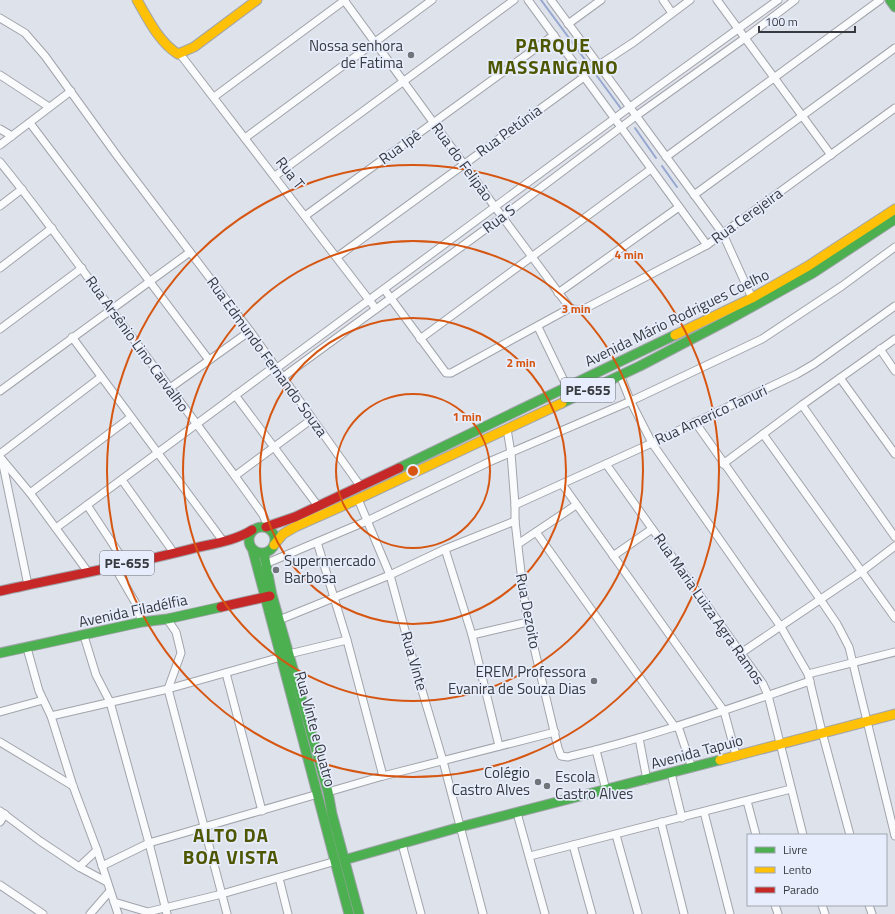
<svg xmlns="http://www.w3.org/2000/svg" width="895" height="914" viewBox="0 0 895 914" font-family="'Titillium Web',sans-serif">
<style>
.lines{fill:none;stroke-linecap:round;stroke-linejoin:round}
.stream{stroke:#96a8d0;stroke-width:2}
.street-casing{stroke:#a2a4ab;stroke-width:9}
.fast-casing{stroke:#a2a4ab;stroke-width:11}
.slow-casing{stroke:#a2a4ab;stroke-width:11}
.jam-casing{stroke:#a2a4ab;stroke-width:11}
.street{stroke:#fafbfc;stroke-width:7}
.fast{stroke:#4caf50;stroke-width:9}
.slow{stroke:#ffc107;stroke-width:9}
.jam{stroke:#c62828;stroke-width:9}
.ring{fill:none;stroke:#d65611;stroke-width:2}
.poi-dot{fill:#71757b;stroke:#e7edfc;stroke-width:1.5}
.labels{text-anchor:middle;stroke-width:3.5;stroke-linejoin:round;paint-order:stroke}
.shield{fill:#e7edfc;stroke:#6c7078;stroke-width:1}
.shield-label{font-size:14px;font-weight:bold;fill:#373a3f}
.poi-label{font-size:15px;fill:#373a3f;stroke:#e7edfc;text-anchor:end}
.street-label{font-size:15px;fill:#373a3f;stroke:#e7edfc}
.district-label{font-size:19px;font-weight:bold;letter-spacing:1px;fill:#4e5600;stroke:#e7edfc}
.centre{fill:#d65611;stroke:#e7edfc;stroke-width:2}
.ring-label{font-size:12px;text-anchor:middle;font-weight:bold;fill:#d65611;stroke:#e7edfc;stroke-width:3.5;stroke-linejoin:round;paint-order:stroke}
</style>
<rect width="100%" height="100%" fill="#dee2ea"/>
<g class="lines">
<g class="stream">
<polyline points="541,0 622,110"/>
<polyline points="635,128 656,158"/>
<polyline points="662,166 677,187"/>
</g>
<defs>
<g id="street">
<path d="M344 0 495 207 570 308C577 311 582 310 588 307L707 245 895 108"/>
<polyline points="528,0 707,245"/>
<polyline points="551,0 723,234 752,298"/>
<polyline points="663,0 672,13"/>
<polyline points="717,0 831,155"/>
<polyline points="0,18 25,33 45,56 118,157 250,331 361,487"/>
<polyline points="568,24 601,0"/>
<polyline points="180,54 376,309"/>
<polyline points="599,65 634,42 690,0"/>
<polyline points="0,75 49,107"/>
<polyline points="214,97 345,0"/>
<polyline points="30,123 209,360"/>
<polyline points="0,129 12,136"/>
<polyline points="245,138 432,0"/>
<polyline points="0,145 71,91"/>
<polyline points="666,157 880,0"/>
<path d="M0 162C39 210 75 260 112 310 162 378 214 446 263 515L269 529"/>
<polyline points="275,176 514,0"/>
<polyline points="694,195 895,48"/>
<polyline points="0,206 22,189"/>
<polyline points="305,216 554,35"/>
<polyline points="337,257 584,77"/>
<polyline points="0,268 52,228"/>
<polyline points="384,289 446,373 451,373 570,308"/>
<polyline points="558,293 679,207"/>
<polyline points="538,327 567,387"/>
<polyline points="0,329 82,268"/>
<polyline points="72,337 223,541"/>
<polyline points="420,339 651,169"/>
<polyline points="880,349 895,371"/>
<polyline points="277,368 630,107 778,0"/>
<polyline points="620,375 630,400 652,443 781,627 808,674 822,732 850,835"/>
<polyline points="283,377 502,217 636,116 745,38 795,0"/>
<polyline points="840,378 895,454"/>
<polyline points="170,388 250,331"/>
<polyline points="0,391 190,252"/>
<polyline points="235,395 318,506"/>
<polyline points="802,405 895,537"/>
<polyline points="695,422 820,599 837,624 849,647 895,836"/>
<path d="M507 429 511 453 515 505V521L524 598 528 622 558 748 561 756 568 757 571 756C652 737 731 708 810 681"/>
<polyline points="763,434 895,618"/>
<polyline points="0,454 101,377"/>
<polyline points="0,457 30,493 88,572"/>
<polyline points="2,460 28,585"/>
<polyline points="606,464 763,684 768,695 803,835"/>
<polyline points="723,464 802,405 895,339"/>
<polyline points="235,476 312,419"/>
<polyline points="122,480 174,553"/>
<polyline points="562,484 724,711 736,755"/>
<polyline points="30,493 131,417"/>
<polyline points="358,499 390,575 413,660 443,761 483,914"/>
<polyline points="87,505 126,564"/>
<polyline points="515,505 652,443 797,374 814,364 895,306"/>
<polyline points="56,528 275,366"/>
<polyline points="536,532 675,727"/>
<polyline points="317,542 347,640 383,776"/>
<polyline points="518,544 576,505"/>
<polyline points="445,549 472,635 499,746"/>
<polyline points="613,556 652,529"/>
<polyline points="265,564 367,521 491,461 631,401 762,339 842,286 895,247"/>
<polyline points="114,566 135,602 142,622"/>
<polyline points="167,619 176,632 181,653 168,689 227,914"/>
<polyline points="279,620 390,575 445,549 515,521"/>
<polyline points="472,635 528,622"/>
<polyline points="84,636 96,675 110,702 149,843 167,914"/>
<polyline points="27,648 39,691 51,716 73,786 97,850 118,914"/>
<polyline points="741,653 861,572 895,546"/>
<polyline points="289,654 347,640"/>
<polyline points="226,673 262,811"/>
<polyline points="808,674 895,652"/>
<polyline points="0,712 43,700"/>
<polyline points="51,716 168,689 281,657"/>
<polyline points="678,726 692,768"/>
<polyline points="639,738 647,780"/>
<polyline points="0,742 73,786"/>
<polyline points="596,750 606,790"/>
<polyline points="671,773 682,818"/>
<polyline points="328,792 383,776 555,732"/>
<polyline points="747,801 756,835"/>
<polyline points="0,811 40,841 79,867 107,882"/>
<polyline points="704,812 730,914"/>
<polyline points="517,813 545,914"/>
<polyline points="0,822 5,814"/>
<polyline points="661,822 684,914"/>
<polyline points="616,835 638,914"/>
<polyline points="402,844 421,914"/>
<polyline points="573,845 592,914"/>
<polyline points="530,856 791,789"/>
<polyline points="102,866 149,843 318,794"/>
<polyline points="79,867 97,850"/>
<polyline points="279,878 288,914"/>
<polyline points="0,885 43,914"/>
<polyline points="114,902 148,912 222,894 336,861"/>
<polyline points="775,905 778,914"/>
<polyline points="822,905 825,914"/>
<polyline points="869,905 872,914"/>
<polyline points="90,914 110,891"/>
</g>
<g id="fast">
<polyline points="890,0 895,7"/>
<polyline points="562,403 640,366 730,319 813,273 895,219"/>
<polyline points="399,468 675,335"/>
<circle cx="262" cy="540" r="13"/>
<polyline points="253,551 349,914"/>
<polyline points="264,554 272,595 328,792 332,814 359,914"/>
<polyline points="0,653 142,622 167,619 221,607"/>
<polyline points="344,860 460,827 720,760"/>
</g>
<g id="slow">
<path d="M137 0C148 19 159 42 178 54L194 47 257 0"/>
<polyline points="675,335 752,298 808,266 895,209"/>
<polyline points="274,545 283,534 295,527 358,499 562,403"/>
<polyline points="720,760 895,714"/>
</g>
<g id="jam">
<polyline points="266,527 295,517 399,468"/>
<path d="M0 591C64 577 128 565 191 549 211 544 235 541 252 530"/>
<polyline points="221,607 270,596"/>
</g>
</defs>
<use href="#street" class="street-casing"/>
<use href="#fast" class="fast-casing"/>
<use href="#slow" class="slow-casing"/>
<use href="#jam" class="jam-casing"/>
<use href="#street" class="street"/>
<use href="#fast" class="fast"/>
<use href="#slow" class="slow"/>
<use href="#jam" class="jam"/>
</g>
<g class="ring">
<circle cx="413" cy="471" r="77"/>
<circle cx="413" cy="471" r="153"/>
<circle cx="413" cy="471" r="230"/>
<circle cx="413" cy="471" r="306"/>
</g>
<g class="poi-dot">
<circle cx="411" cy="55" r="4"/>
<circle cx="276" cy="570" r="4"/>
<circle cx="594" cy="681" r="4"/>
<circle cx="538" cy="782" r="4"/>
<circle cx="547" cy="786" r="4"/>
</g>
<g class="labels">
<g class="shield">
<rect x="561" y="378" width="54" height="24" rx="3"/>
<rect x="100" y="551" width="54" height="24" rx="3"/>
</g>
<g class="shield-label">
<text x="588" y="395">PE-655</text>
<text x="127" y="568">PE-655</text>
</g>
<g class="poi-label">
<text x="403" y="51">Nossa senhora<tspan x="403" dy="17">de Fatima</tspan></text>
<text x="284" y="566" text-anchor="start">Supermercado<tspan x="284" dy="17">Barbosa</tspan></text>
<text x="586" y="677">EREM Professora<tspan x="586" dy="17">Evanira de Souza Dias</tspan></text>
<text x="530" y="778">Colégio<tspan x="530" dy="17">Castro Alves</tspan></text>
<text x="555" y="782" text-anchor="start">Escola<tspan x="555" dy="17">Castro Alves</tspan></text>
</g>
<g class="street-label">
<text transform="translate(509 131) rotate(-36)" y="5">Rua Petúnia</text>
<text transform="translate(400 147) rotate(-36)" y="5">Rua Ipê</text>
<text transform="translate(462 162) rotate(54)" y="5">Rua do Felipão</text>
<text transform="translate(290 173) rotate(52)" y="5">Rua T</text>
<text transform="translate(747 216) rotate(-36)" y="5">Rua Cerejeira</text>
<text transform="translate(499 219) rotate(-37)" y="5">Rua S</text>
<text transform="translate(677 318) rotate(-26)" y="5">Avenida Mário Rodrigues Coelho</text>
<text transform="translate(137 344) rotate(54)" y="5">Rua Arsênio Lino Carvalho</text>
<text transform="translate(267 357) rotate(54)" y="5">Rua Edmundo Fernando Souza</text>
<text transform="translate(711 415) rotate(-25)" y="5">Rua Americo Tanuri</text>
<text transform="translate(709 609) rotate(55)" y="5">Rua Maria Luiza Agra Ramos</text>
<text transform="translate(133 611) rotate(-12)" y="5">Avenida Filadélfia</text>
<text transform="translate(528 611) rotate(79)" y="5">Rua Dezoito</text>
<text transform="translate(414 661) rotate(74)" y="5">Rua Vinte</text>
<text transform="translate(315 729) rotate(75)" y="5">Rua Vinte e Quatro</text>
<text transform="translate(697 752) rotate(-15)" y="5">Avenida Tapuio</text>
</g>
<g class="district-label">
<text x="553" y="52">PARQUE<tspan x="553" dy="22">MASSANGANO</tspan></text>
<text x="231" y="842">ALTO DA<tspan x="231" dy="22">BOA VISTA</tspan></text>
</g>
</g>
<circle cx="413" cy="471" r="6" class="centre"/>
<g class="ring-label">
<text x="629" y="259">4 min</text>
<text x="576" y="313">3 min</text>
<text x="521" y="367">2 min</text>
<text x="467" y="421">1 min</text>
</g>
<rect x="747" y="834" width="140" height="72" fill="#e7edfc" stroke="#a1a5b0"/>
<rect x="755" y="847" width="20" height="6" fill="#4caf50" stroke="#a1a5b0"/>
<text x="783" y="854" font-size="12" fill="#373a3f">Livre</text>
<rect x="755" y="867" width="20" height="6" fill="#ffc107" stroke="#a1a5b0"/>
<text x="783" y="874" font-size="12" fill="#373a3f">Lento</text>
<rect x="755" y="887" width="20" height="6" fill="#c62828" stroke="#a1a5b0"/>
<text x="783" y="894" font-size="12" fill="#373a3f">Parado</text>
<path d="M759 26v6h96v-6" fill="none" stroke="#373a3f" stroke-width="2"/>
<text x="765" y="26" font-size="12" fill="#373a3f" stroke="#e7edfc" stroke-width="3" paint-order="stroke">100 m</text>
</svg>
